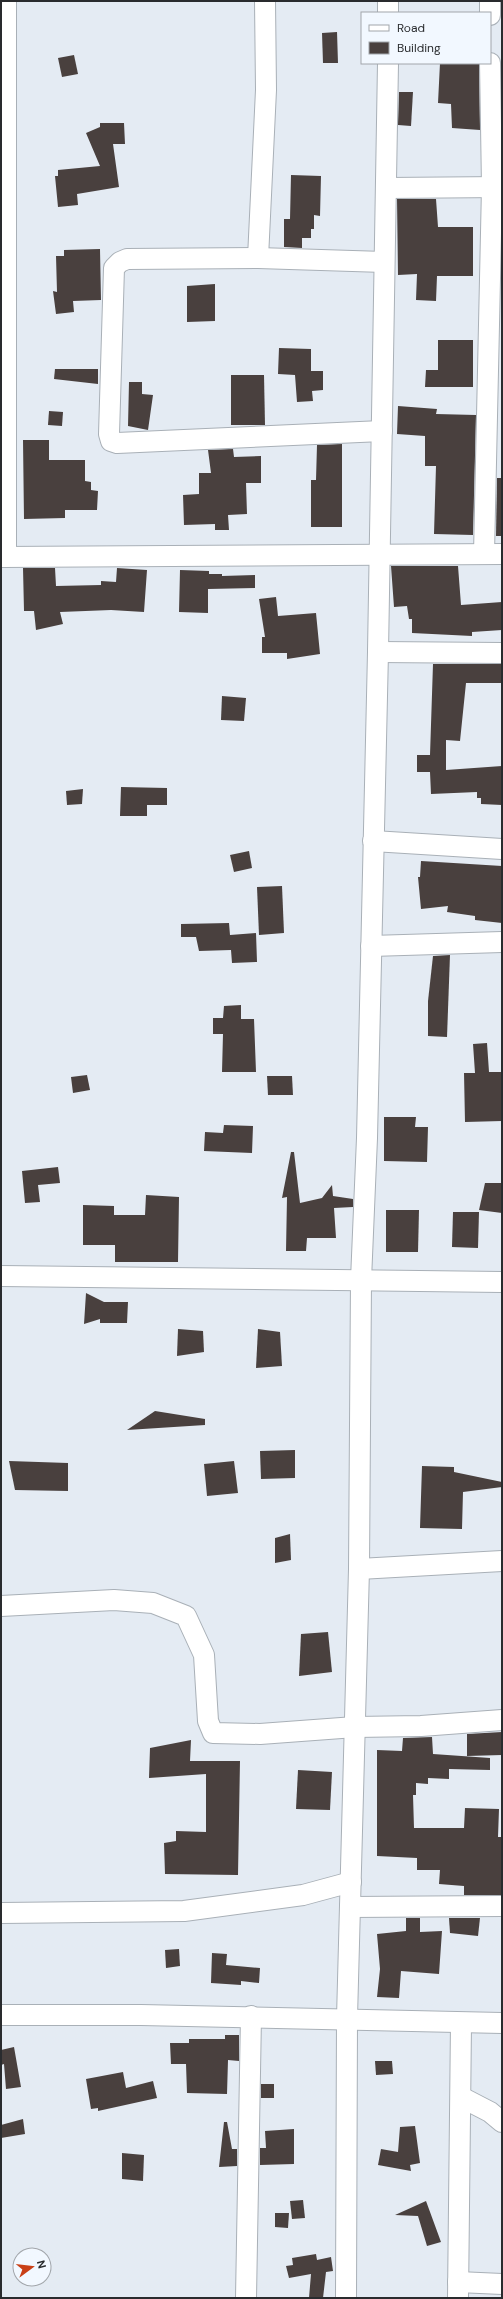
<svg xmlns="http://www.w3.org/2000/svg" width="503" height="2299" viewBox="0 0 503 2299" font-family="'DM Sans',sans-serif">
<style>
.building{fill:#49403e}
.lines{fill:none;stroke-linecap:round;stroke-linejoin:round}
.minor-casing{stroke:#a9b0b7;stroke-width:22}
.minor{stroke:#fff;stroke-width:20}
</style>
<rect width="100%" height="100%" fill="#e4ebf3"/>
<g class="building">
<polygon points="337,32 338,63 323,63 322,33"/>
<polygon points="74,55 78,74 62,77 58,58"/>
<polygon points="440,63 479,63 480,130 452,128 451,104 438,103"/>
<polygon points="399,92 413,92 411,126 398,125"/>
<polygon points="100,123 124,123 125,144 113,144 119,187 77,194 78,205 58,207 55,176 58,176 58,170 100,166 86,133 100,127"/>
<polygon points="291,175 321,176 320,216 314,215 314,229 311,229 311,238 302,238 302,248 284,247 284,219 290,219"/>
<polygon points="397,199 436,199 438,227 473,227 473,276 437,276 436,301 416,300 417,274 398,275"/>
<polygon points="100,249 101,300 73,301 74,312 56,314 53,291 57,292 56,256 64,256 64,250"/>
<polygon points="215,284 215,321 187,322 187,286"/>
<polygon points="438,340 473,340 473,387 425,387 426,370 438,370"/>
<polygon points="279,348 311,349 311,371 323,371 323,390 312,391 313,401 297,402 295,375 278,374"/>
<polygon points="55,369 98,369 98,384 54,379"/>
<polygon points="231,375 264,375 265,425 231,425"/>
<polygon points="129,382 142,382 142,394 153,395 148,430 128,426"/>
<polygon points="398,406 437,409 436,414 476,415 473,535 434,534 436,466 425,466 425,436 397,434"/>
<polygon points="49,411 63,412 62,426 48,425"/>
<polygon points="23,440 49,440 49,460 85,460 85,481 91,482 91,490 98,491 97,510 65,510 65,518 24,519"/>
<polygon points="342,444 342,527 311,527 311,480 316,480 317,445"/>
<polygon points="233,449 234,457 261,456 261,483 246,483 247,514 228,515 229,530 215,530 215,524 184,525 183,495 199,494 199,473 211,473 208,450"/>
<polygon points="497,478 502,478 502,536 496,536"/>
<polygon points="391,566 458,566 461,605 502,602 502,630 472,632 472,636 412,633 412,619 409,619 407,606 394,607"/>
<polygon points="23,568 55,568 56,586 101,585 101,581 116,582 117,568 147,570 144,612 111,610 60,612 63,624 36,630 34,611 24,611"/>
<polygon points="180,570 209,571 209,574 222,574 222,576 255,575 255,588 208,589 208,613 179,612"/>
<polygon points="276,597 278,616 316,613 320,654 287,659 287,653 262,653 262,637 265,637 259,599"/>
<polygon points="433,664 502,664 502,683 466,683 460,741 446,740 446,770 502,766 502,805 481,804 481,798 477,798 477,792 431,794 430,772 417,772 417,755 430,755"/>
<polygon points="222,696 246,698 244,721 221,720"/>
<polygon points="121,787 167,788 167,805 147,805 147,816 120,816"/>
<polygon points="83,789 82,804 67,805 66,791"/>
<polygon points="249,851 252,868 234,872 230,855"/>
<polygon points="421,861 502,866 502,923 475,920 475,916 447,912 448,906 421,909 418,877 420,877"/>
<polygon points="282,886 284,933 259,935 257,887"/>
<polygon points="229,923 230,935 256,933 257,962 232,963 231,950 199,951 196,937 181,937 181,924"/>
<polygon points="450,955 447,1037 428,1036 428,1001 433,956"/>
<polygon points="241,1005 241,1019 254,1019 256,1072 222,1072 223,1034 213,1034 213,1018 223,1018 224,1006"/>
<polygon points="487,1043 489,1072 502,1072 502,1121 465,1122 464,1073 475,1073 473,1044"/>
<polygon points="87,1075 90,1090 73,1093 71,1077"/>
<polygon points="267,1076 292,1076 293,1095 268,1095"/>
<polygon points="384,1117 416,1117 415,1127 428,1127 427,1162 384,1161"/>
<polygon points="224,1125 253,1126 252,1153 204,1151 205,1132 223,1133"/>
<polygon points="291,1152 294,1152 300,1203 322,1198 332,1185 333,1196 353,1199 353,1207 334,1208 336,1238 307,1238 306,1251 286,1251 287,1197 282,1198"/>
<polygon points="58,1167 60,1183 38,1185 40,1202 25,1203 22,1171"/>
<polygon points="485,1183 501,1183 502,1213 479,1210"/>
<polygon points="146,1195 179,1197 178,1262 115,1262 115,1245 83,1245 83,1205 114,1206 114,1215 145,1215"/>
<polygon points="386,1210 419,1210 418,1252 386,1252"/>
<polygon points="453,1212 479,1212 478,1248 452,1247"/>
<polygon points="86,1293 104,1302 128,1302 127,1323 100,1323 100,1319 84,1324"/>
<polygon points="178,1329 203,1331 204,1352 177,1356"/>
<polygon points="258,1329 280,1332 282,1366 256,1368"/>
<polygon points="155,1411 205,1419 205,1425 127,1430"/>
<polygon points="295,1450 295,1478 261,1479 260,1451"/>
<polygon points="9,1461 68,1463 68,1491 15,1490"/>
<polygon points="234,1461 238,1493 207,1496 204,1464"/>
<polygon points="422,1466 454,1467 454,1472 502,1482 502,1487 463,1492 462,1529 420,1528"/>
<polygon points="290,1534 291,1560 275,1563 275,1538"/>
<polygon points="328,1632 332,1672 299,1676 301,1634"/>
<polygon points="502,1732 502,1755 467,1756 467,1734"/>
<polygon points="432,1737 433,1754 490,1758 490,1770 449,1769 449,1779 428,1778 428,1784 416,1783 416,1795 413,1795 414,1828 464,1828 465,1808 499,1809 498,1837 502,1837 502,1895 464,1895 464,1886 439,1884 440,1870 417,1870 417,1858 377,1856 377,1750 402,1751 403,1738"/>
<polygon points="191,1740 190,1761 240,1761 238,1875 165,1874 164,1843 176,1841 176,1831 206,1832 206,1774 149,1778 150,1748"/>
<polygon points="298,1770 332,1772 330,1810 296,1809"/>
<polygon points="406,1918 420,1918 420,1932 442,1931 439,1974 401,1971 399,1998 377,1997 380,1969 377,1934 406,1931"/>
<polygon points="449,1918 480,1918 478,1936 450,1933"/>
<polygon points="179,1949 180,1966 166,1968 165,1950"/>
<polygon points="212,1953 227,1954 226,1965 260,1968 259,1983 241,1981 241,1985 211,1983"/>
<polygon points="225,2035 239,2035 239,2061 228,2060 227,2094 187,2093 186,2064 171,2064 170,2043 189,2043 189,2039 225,2039"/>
<polygon points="14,2047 21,2087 6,2089 4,2064 1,2065 1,2050"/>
<polygon points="375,2061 392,2061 393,2074 376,2075"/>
<polygon points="123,2072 126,2088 153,2081 157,2098 98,2111 98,2108 91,2109 86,2079"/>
<rect x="261" y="2084" width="13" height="14"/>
<polygon points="23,2119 25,2134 1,2138 1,2125"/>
<polygon points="224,2122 227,2122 232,2149 237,2149 237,2166 219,2167"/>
<polygon points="415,2126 420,2163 410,2165 411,2171 378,2165 381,2149 398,2152 400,2127"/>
<polygon points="294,2129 294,2164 260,2165 260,2148 266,2148 265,2131"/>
<polygon points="122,2153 144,2155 143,2181 122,2179"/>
<polygon points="303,2200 305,2218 292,2219 290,2201"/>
<polygon points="426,2201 441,2242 427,2246 418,2216 395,2215"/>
<polygon points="275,2213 289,2213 288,2228 275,2227"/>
<polygon points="316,2254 317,2260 331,2257 333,2271 326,2272 323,2298 309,2298 311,2274 289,2278 286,2266 293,2265 292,2258"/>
</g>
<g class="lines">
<defs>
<g id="minor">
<polyline points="6,1 6,557"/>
<polyline points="388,13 388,1"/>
<polyline points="490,15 490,1"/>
<polyline points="387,188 502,187"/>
<polyline points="258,258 266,90 265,1"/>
<polyline points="382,431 117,443 111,441 109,434 114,268 120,262 127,259 258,258 384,262"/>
<polyline points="484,554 492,187 490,63"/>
<polyline points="1,557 502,554"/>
<polyline points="378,652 502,653"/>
<polyline points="373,841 502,849"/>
<polyline points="371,946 502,942"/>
<polyline points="1,1276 502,1282"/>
<polyline points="359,1569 502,1561"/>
<polyline points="1,1606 114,1600 153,1603 186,1616 204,1655 208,1721 213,1733 260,1734 355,1727 421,1726 502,1720"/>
<polyline points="350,1907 502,1906"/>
<polyline points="1,1913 184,1911 303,1895 351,1882"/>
<polyline points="1,2015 141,2015 502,2023"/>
<polyline points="461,2097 490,2112 502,2122"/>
<polyline points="458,2282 502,2284"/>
<polyline points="246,2298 251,2016"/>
<polyline points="346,2298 347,2018 359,1569 361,1280 367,1138 378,652 388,63"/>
<polyline points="458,2298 461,2023"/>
</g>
</defs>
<use href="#minor" class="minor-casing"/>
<use href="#minor" class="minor"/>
</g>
<rect width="503" height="2299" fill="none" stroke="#292b2e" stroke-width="4"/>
<rect x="361" y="12" width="130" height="52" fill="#f2f8ff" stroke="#a2a6ab"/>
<rect x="369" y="25" width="20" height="6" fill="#ffffff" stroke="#a2a6ab"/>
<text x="397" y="32" font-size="12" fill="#292b2e">Road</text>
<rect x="369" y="42" width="20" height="12" fill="#49403e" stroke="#a2a6ab"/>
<text x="397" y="52" font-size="12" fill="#292b2e">Building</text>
<g transform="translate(32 2267) rotate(75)"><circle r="19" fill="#f2f8ff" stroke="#a2a6ab"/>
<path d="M0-3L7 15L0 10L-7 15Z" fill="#c94017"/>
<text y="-6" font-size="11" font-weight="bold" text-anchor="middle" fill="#292b2e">N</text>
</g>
</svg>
